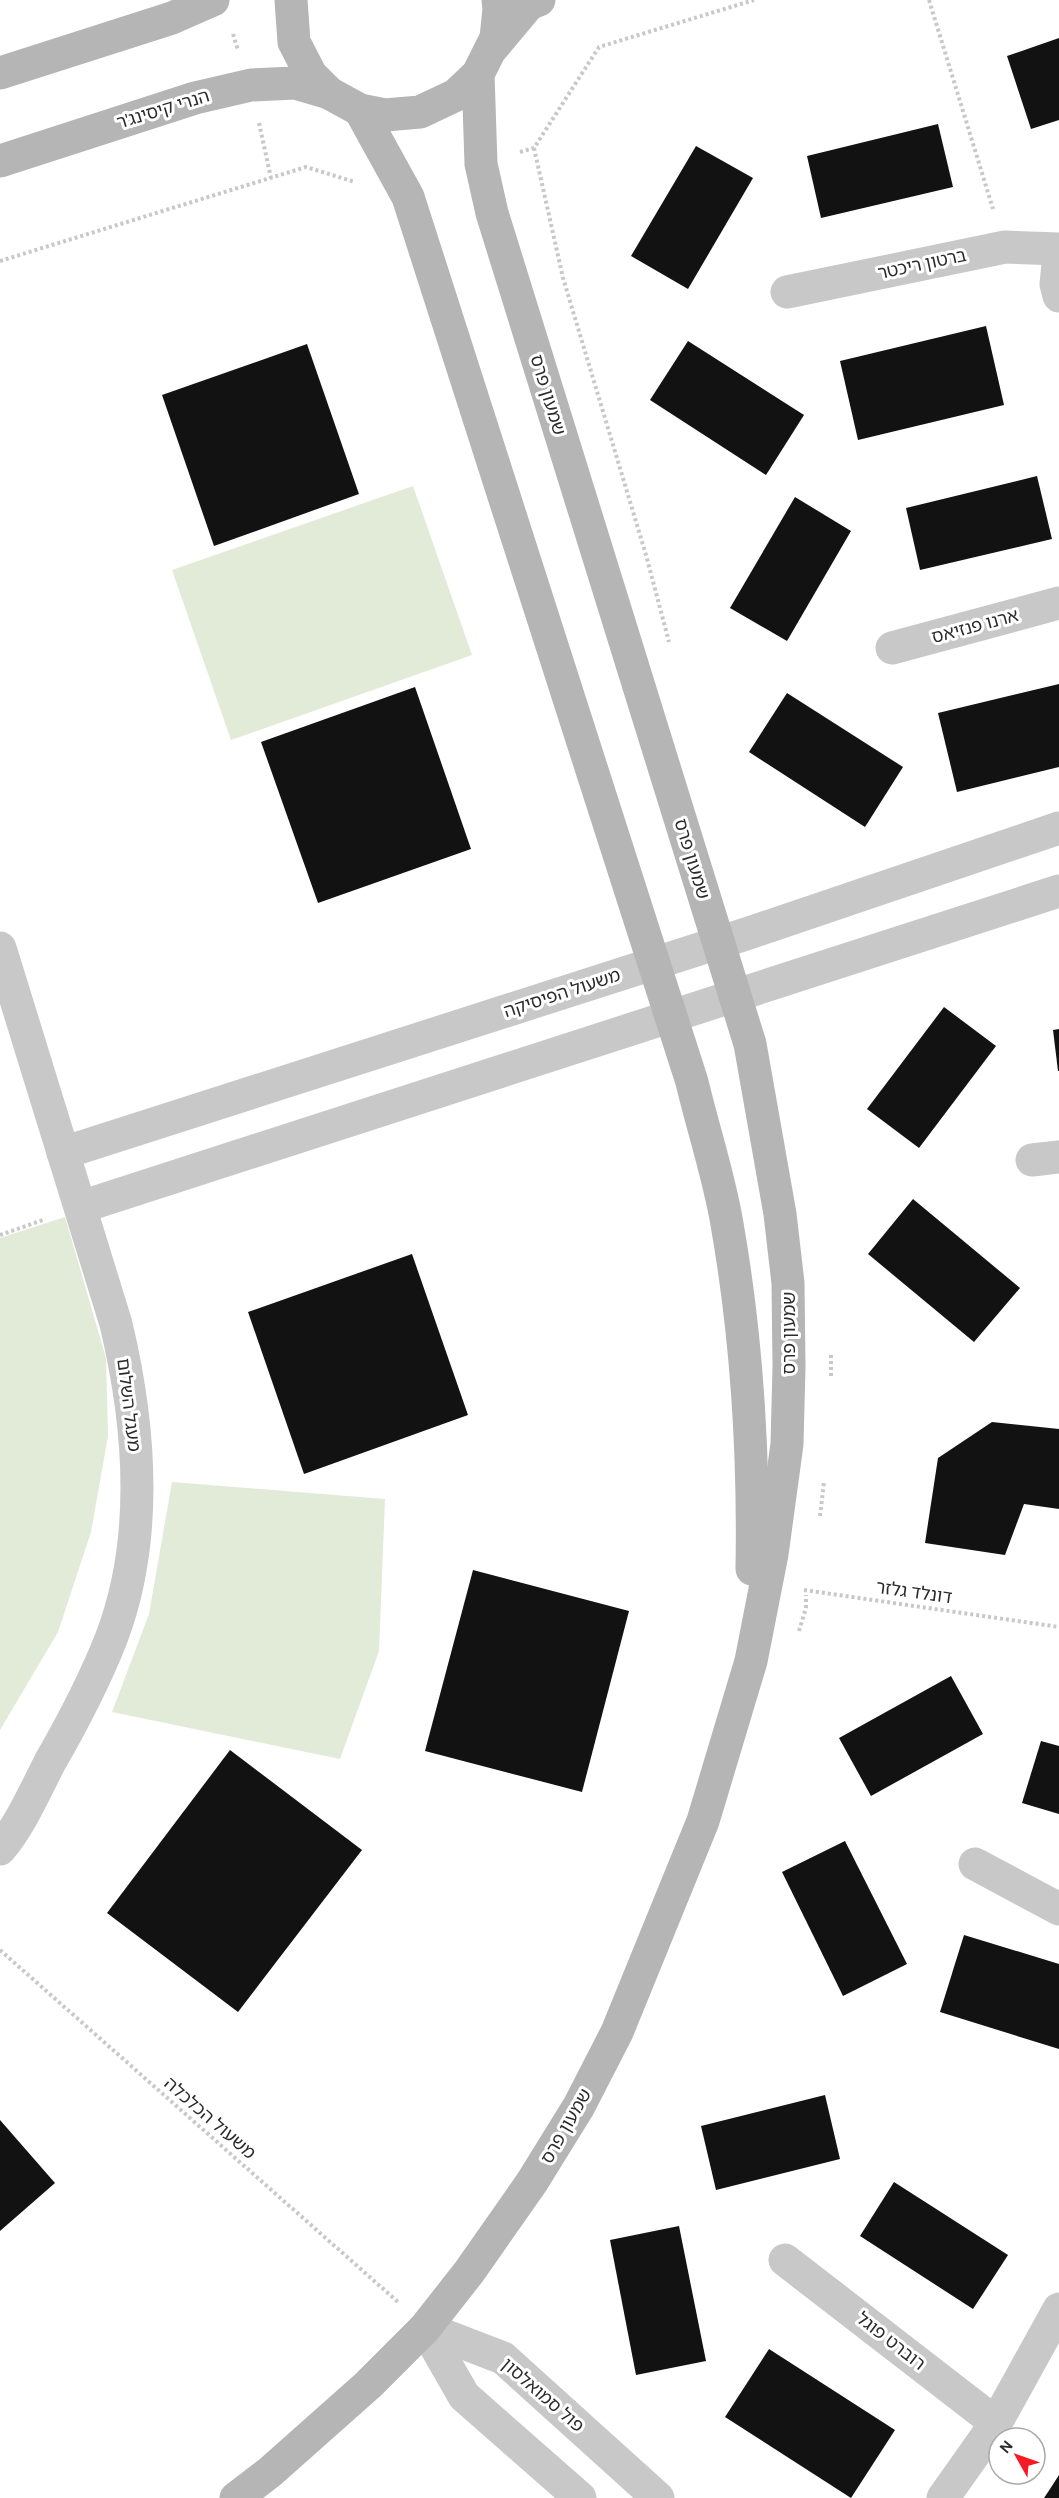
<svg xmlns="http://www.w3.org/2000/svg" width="1059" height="2498" viewBox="0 0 1059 2498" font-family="Karla,'Noto Sans Hebrew',sans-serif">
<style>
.green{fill:#e1ebd7}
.building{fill:#121212}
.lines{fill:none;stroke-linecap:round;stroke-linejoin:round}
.path{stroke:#c8c8c8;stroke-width:4;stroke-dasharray:3 3;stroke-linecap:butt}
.street{stroke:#c8c8c8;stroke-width:33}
.secondary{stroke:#b5b5b5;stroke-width:33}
.labels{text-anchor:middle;stroke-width:6;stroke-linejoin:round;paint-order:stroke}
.street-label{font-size:18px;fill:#2b2b2b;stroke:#fff}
</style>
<rect width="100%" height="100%" fill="#fff"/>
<g class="green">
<polygon points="413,486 472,655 231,740 172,570"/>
<polygon points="65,1217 106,1358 108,1436 91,1532 58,1632 0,1730 0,1238"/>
<polygon points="172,1482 385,1499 379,1651 340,1759 112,1712 149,1614"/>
</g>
<g class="building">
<polygon points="1059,38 1059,120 1031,129 1007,56"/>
<polygon points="938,124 953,187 821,218 807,156"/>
<polygon points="696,146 753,178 688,289 631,256"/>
<polygon points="986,326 1004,405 858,440 840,361"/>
<polygon points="688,341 804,415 766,475 650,400"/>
<polygon points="307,344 359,494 214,546 162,395"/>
<polygon points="1037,476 1052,539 920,570 906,508"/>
<polygon points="795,497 851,531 787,641 730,608"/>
<polygon points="1059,684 1059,767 957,792 938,713"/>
<polygon points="415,687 471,849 318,903 261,742"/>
<polygon points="787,693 903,767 865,827 749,752"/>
<polygon points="944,1007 996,1046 919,1148 867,1109"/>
<polygon points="1059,1029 1059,1071 1058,1071 1053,1030"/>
<polygon points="913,1199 1020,1288 974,1342 868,1254"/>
<polygon points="412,1254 468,1415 304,1474 248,1312"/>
<polygon points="992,1422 1059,1429 1059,1509 1024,1504 1005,1555 925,1543 938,1458"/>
<polygon points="473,1570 629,1611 582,1792 425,1751"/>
<polygon points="951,1676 983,1734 871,1796 839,1738"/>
<polygon points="1041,1741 1059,1746 1059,1814 1022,1803"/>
<polygon points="230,1750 362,1850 238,2012 107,1913"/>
<polygon points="845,1841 907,1964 843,1996 782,1872"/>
<polygon points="964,1935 1059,1964 1059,2049 940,2012"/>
<polygon points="825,2095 840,2159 716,2190 701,2126"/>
<polygon points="0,2120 55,2183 0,2231"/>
<polygon points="894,2182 1008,2255 973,2309 860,2236"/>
<polygon points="679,2226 706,2361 636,2375 610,2240"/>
<polygon points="769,2349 895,2430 851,2498 725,2417"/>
<polygon points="1059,2475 1059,2498 1044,2498 1050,2489"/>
</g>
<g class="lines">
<g class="path">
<polyline points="929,0 993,209"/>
<polyline points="233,34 238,50"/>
<polyline points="259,123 271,178"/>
<polyline points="534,148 563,278 646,555 669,642"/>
<polyline points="520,152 534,148 599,47 754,0"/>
<polyline points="0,261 306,167 355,182"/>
<polyline points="0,1235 43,1220"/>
<polyline points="831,1376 831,1354"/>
<polyline points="820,1516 824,1482"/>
<polyline points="804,1590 1059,1627"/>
<polyline points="799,1631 806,1608 806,1595"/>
<polyline points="0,1950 398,2302"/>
</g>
<g class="street">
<polyline points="1059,255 1056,284 1059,296"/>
<polyline points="787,292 1005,247 1059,249"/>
<polyline points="892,648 1059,603"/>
<path d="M0 948 116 1324C140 1425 149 1540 111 1639 94 1682 73 1722 50 1762 35 1791 21 1824 0 1849"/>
<polyline points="63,1153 746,934 1059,828"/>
<polyline points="1032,1160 1059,1157"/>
<polyline points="81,1207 1059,891"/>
<polyline points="975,1864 1059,1909"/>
<polyline points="785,2260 996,2423"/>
<polyline points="425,2328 503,2358 658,2498"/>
<polyline points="425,2328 464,2396 580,2498"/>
<polyline points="943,2498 996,2423 1059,2309"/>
</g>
<g class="secondary">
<polyline points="291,0 294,42 311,75 329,93 360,110 385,115 420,112 456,95 478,74 496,38 499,9 498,0"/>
<polyline points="493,47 529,4 539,0"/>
<polyline points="0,73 172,18 213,0"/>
<path d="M360 110 408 197 692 1082C703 1129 719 1176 727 1224 747 1338 754 1453 752 1569"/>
<polyline points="0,161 195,98 251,85 295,83 329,93"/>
<polyline points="236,2498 270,2472 368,2385 425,2328 469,2272 532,2182 579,2106 617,2032 703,1821 751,1661 772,1554 787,1444 789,1367 788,1283 780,1214 750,1044 492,213 481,164 478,74"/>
</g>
</g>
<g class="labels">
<g class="street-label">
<text transform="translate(163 109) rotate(-17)" y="6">הנרי קיסינג'ר</text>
<text transform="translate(922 264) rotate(-12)" y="6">ברטון ריכטר</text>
<text transform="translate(548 395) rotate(73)" y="6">שמעון פרס</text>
<text transform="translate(975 626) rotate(-15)" y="6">ארנו פנזיאס</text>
<text transform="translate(692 859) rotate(73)" y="6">שמעון פרס</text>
<text transform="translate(562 993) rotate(-18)" y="6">משעול הפיסיקה</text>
<text transform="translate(789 1333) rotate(-90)" y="6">שמעון פרס</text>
<text transform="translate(129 1405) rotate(83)" y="6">מעגל השלום</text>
<text transform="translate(914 1592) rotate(8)" y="6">דונלד גלזר</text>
<text transform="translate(210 2118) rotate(41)" y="6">משעול הכלכלה</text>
<text transform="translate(566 2126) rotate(-60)" y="6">שמעון פרס</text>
<text transform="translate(891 2341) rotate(38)" y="6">רוברט פוגל</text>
<text transform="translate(543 2395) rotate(41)" y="6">פול סמואלסון</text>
</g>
</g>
<g transform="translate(1017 2456) rotate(310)"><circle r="28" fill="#ffffff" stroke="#aaaaaa" stroke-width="1.5"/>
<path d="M0-4.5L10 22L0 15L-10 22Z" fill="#f51a24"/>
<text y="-9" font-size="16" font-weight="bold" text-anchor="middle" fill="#2b2b2b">N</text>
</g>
</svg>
